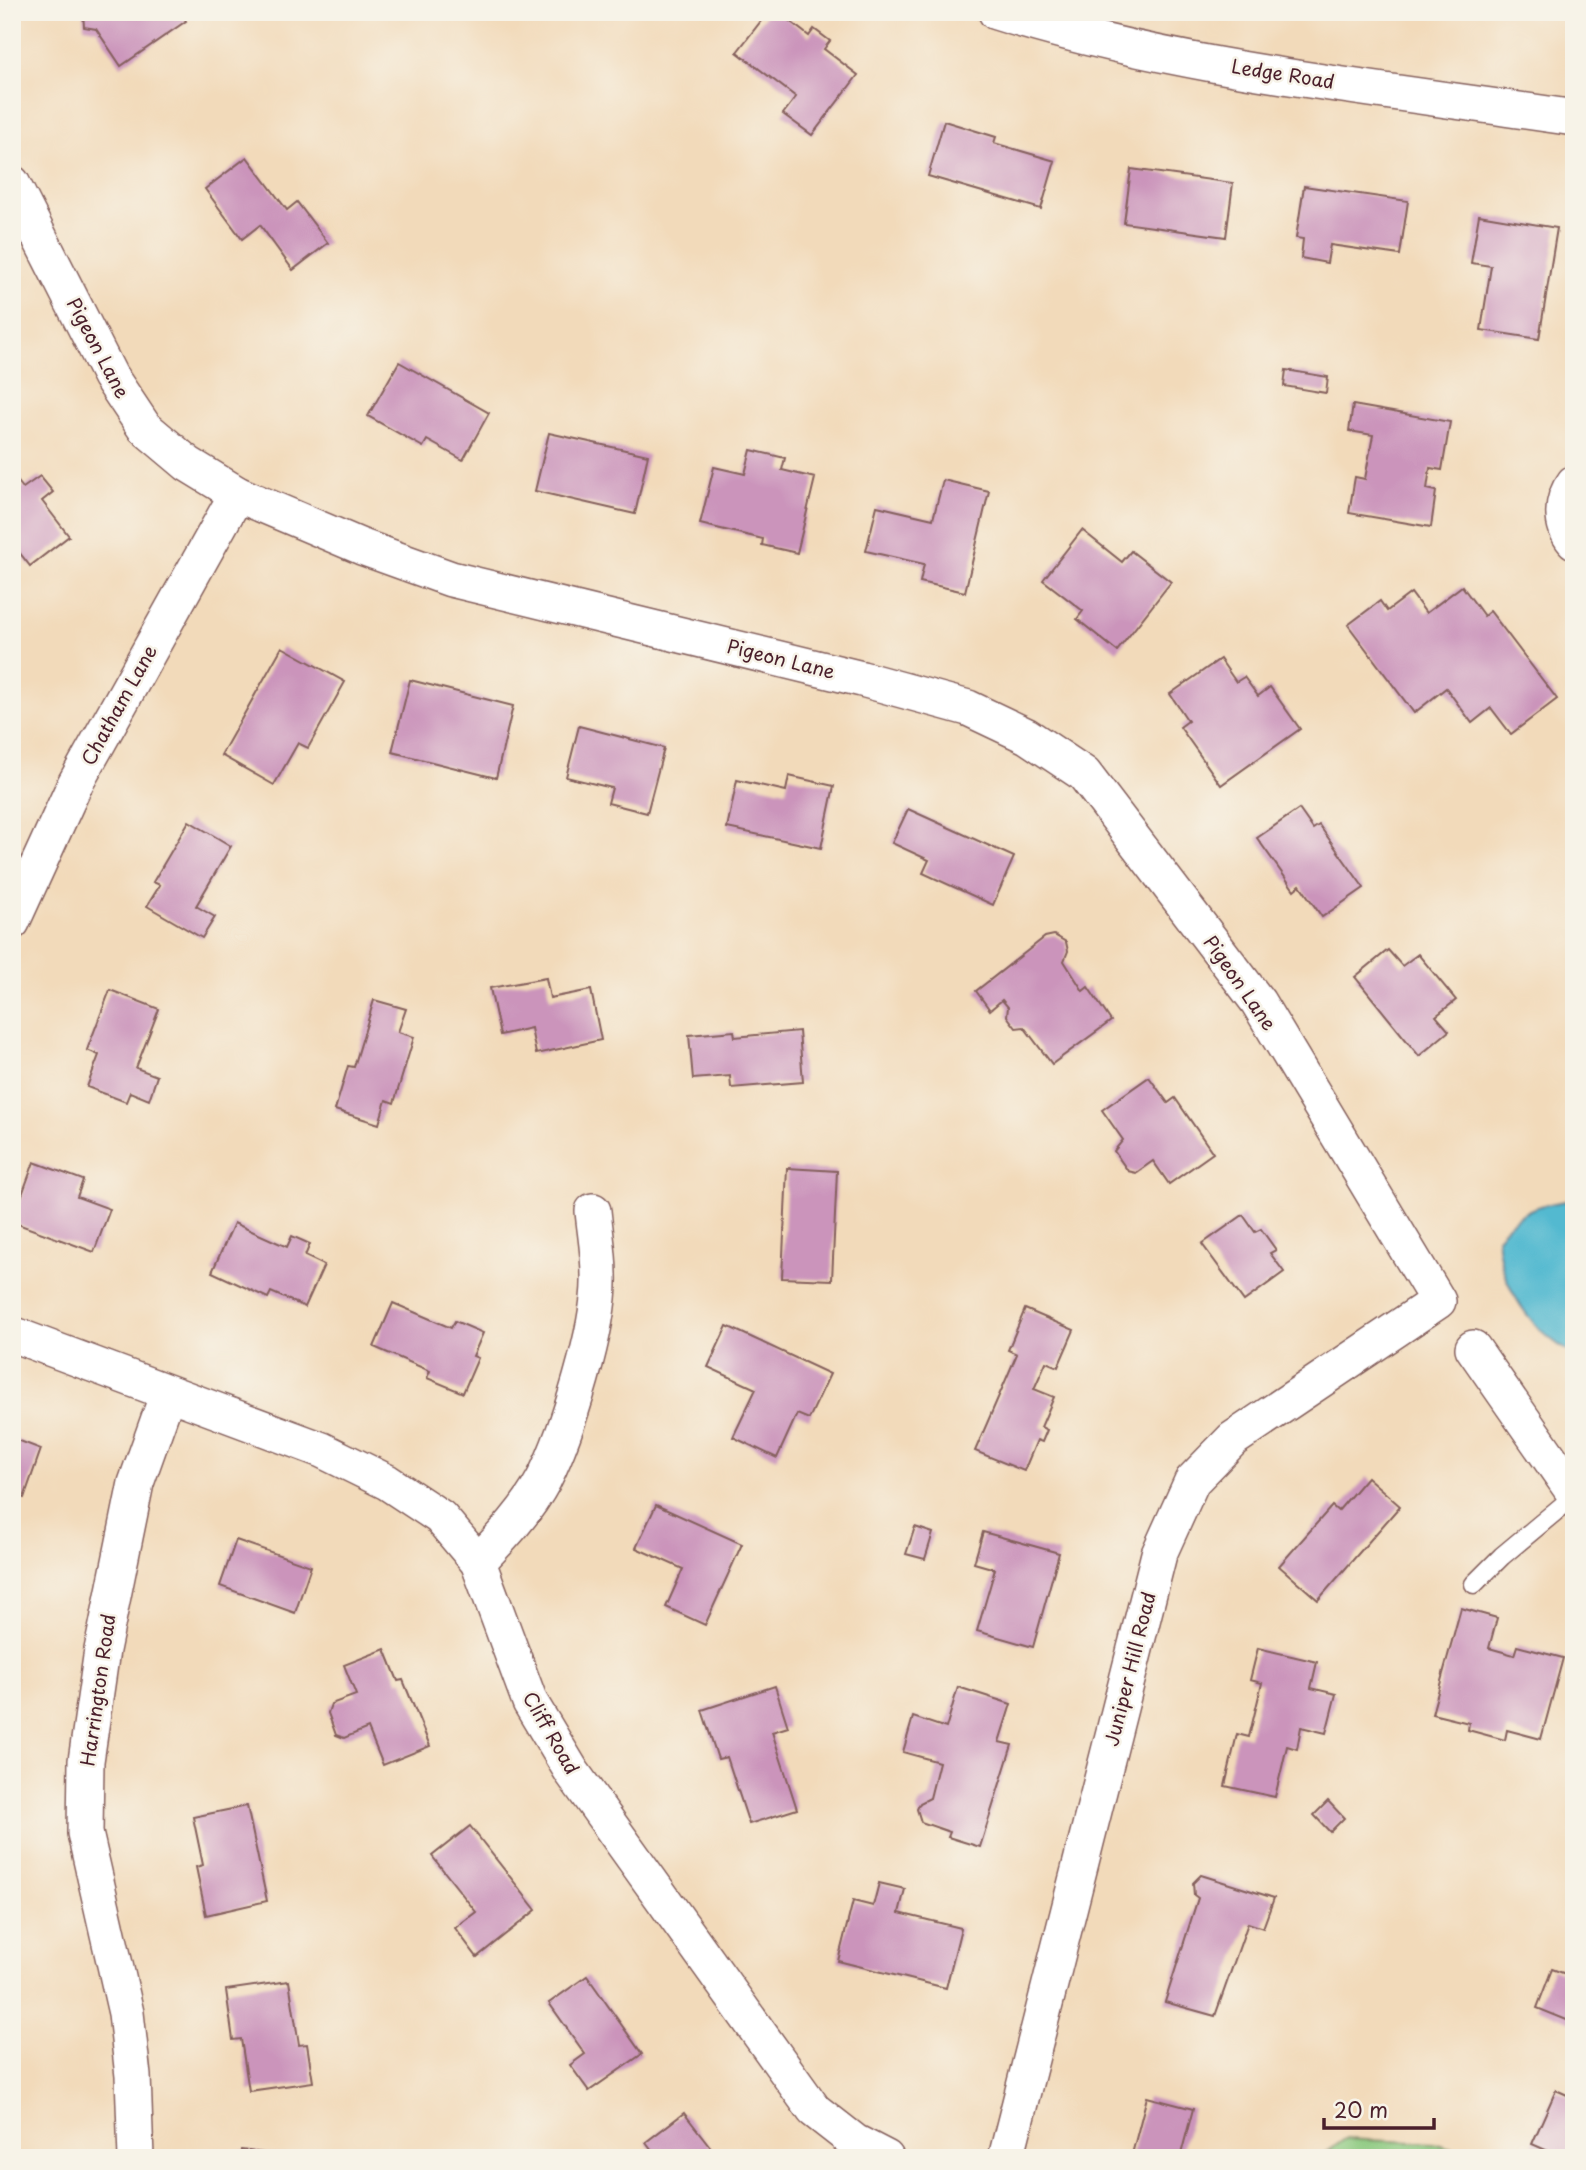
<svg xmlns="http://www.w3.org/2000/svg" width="1586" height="2170" viewBox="0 0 1586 2170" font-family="'Playpen Sans',sans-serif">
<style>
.green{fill:#8bc97f;stroke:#6a7455;stroke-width:2}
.water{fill:#52b9d0;stroke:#4e6c7e;stroke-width:2}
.building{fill:#cb94bb}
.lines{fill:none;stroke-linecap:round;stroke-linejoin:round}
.service-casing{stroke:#85605d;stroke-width:21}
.minor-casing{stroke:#85605d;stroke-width:38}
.service{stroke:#fff;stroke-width:18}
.minor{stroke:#fff;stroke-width:35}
.labels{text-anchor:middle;stroke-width:5;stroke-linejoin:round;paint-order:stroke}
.street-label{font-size:19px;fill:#4a1f2b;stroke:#f7f3e8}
</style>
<rect width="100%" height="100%" fill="#f7f3e8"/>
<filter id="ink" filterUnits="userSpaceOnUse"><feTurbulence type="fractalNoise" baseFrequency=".0143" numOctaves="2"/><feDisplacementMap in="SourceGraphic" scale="14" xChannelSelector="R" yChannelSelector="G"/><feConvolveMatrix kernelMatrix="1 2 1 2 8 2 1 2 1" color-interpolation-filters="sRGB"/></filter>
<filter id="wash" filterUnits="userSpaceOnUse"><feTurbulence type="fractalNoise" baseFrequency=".00686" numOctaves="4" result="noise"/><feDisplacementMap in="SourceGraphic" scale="28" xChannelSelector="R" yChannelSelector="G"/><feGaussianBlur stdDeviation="1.57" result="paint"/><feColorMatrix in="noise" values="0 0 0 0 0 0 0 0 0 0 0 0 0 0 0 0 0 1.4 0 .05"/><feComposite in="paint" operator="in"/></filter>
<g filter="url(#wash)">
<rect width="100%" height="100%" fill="#f2daba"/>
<polygon class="green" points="1345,2139 1434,2143 1485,2158 1319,2158"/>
<path class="water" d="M1574 1200V1354C1531 1332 1500 1285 1497 1237 1523 1208 1535 1205 1574 1200Z"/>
<g id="blocks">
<g class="building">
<polygon points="83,12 180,12 186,21 121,66 96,29 84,27"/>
<polygon points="768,12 778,12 809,36 814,29 830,41 824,49 858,75 812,135 783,114 796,97 737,52"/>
<polygon points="944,121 996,137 994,143 1055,161 1041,209 928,176"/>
<polygon points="247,157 287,210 297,202 328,243 293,270 260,225 242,239 205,189"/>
<polygon points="1131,169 1233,183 1226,237 1124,223"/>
<polygon points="1304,186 1408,201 1400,255 1330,245 1327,263 1301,258 1303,239 1296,238"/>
<polygon points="1479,215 1557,228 1539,339 1481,330 1491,266 1471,263"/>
<polygon points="399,362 489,413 463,460 427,440 423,447 368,416"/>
<polygon points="1286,370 1328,377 1326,393 1284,386"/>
<polygon points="1353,405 1450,422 1442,470 1430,468 1427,489 1436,491 1431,527 1349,513 1355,477 1365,479 1373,435 1349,431"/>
<polygon points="549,433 648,455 635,514 535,491"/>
<polygon points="751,450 785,458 782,470 815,478 797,553 762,545 763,539 700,524 714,467 745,474"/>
<polygon points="12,474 23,488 40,476 53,492 42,501 69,536 30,566 12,543"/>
<polygon points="943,480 989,491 965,592 920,582 924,564 866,551 877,506 933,519"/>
<polygon points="1082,530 1122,562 1131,551 1171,582 1117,651 1077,619 1083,611 1043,580"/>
<polygon points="1462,586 1484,616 1490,611 1557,699 1511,734 1491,708 1472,723 1446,688 1414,713 1348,625 1380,601 1387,611 1411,593 1426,613"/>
<polygon points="282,647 345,682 308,748 298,743 274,785 221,755"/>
<polygon points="1220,659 1236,682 1244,677 1258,696 1270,687 1300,729 1221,785 1180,727 1188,721 1170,694"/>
<polygon points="410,680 513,706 496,778 392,752"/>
<polygon points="579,726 664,748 647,813 608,803 612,788 566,777"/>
<polygon points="789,776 834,786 821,848 727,828 737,780 786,791"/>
<polygon points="908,809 1014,857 993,905 923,873 929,860 892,843"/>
<polygon points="1299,809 1313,829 1319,825 1364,888 1322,917 1300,885 1294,890 1257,838"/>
<polygon points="189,821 231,846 196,906 215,917 202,938 147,906 160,885 153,882"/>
<polygon points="1054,935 1066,942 1068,951 1064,961 1083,991 1088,987 1111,1021 1052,1064 1024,1027 1016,1028 1007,1016 1008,1007 1002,1000 990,1010 976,991 1045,937"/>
<polygon points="1388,950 1402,966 1418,954 1456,1000 1436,1016 1449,1031 1419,1056 1355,977"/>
<polygon points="546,978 550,998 591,990 601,1040 536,1054 531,1028 500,1035 490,988"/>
<polygon points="110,990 159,1009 136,1068 157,1076 149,1100 130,1092 126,1102 87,1087 99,1055 87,1050"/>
<polygon points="374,1000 406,1009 398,1032 414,1037 394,1103 386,1100 379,1124 335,1110 348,1066 354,1067"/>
<polygon points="734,1031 735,1037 799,1031 803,1082 731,1088 730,1076 693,1079 689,1035"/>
<polygon points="1149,1077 1168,1103 1175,1098 1213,1153 1169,1184 1153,1161 1136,1173 1128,1171 1114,1151 1123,1140 1102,1110"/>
<polygon points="34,1162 83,1180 77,1197 110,1209 94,1252 12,1222"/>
<polygon points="787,1168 837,1171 832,1280 782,1278"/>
<polygon points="1243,1215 1255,1232 1261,1229 1276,1250 1270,1253 1284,1272 1244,1301 1202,1244"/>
<polygon points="234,1223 287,1247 292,1236 310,1244 305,1256 324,1265 305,1307 271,1292 268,1298 212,1272"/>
<polygon points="393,1303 451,1328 455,1321 483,1333 473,1356 478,1358 463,1393 427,1378 430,1371 374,1347"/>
<polygon points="1025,1309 1074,1330 1058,1367 1046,1362 1034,1389 1054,1397 1041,1427 1047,1430 1042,1442 1037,1440 1024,1471 975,1451 1017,1354 1008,1350"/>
<polygon points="727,1326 830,1374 809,1419 797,1414 777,1458 733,1437 756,1389 708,1367"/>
<polygon points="12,1438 41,1449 24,1498 12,1494"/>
<polygon points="1367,1477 1400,1506 1318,1600 1279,1566 1332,1506 1338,1511"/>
<polygon points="656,1505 742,1544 705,1625 666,1607 683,1569 636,1548"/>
<polygon points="915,1527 933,1533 925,1559 906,1554"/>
<polygon points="983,1532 1059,1553 1033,1647 977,1631 995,1569 974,1563"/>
<polygon points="236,1540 311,1566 295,1613 220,1586"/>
<polygon points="1461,1608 1497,1618 1489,1648 1514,1655 1517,1646 1563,1658 1541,1739 1507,1730 1505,1740 1468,1730 1469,1723 1432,1714"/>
<polygon points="1258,1648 1317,1662 1311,1688 1336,1694 1326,1733 1301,1727 1297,1749 1287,1746 1275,1797 1225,1786 1237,1734 1249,1737 1262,1683 1250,1680"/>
<polygon points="385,1649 398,1681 403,1680 430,1746 383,1765 368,1728 344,1738 336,1735 328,1713 331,1704 356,1695 344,1665"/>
<polygon points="775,1686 788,1727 772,1732 797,1809 749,1824 727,1757 718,1759 702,1710"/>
<polygon points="958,1687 1011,1704 999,1742 1012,1745 980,1847 948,1837 950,1832 921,1822 917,1809 920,1803 930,1798 939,1762 903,1752 913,1717 946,1728"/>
<polygon points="1328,1801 1344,1818 1330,1832 1314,1815"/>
<polygon points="247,1806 267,1901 206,1915 196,1867 203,1865 193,1817"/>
<polygon points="470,1826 536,1910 477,1957 455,1928 476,1912 432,1856"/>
<polygon points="1201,1875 1274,1898 1263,1928 1248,1923 1215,2016 1165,2002 1198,1898 1194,1895 1193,1883"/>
<polygon points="879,1883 905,1889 899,1913 961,1928 946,1988 838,1961 853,1901 873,1906"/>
<polygon points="1552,1969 1574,1977 1574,2023 1537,2008"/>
<polygon points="587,1976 642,2054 589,2091 570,2065 585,2054 549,2003"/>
<polygon points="289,1981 299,2045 307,2044 313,2082 249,2091 241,2039 233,2040 226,1990"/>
<polygon points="1556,2090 1574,2098 1574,2158 1564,2158 1532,2144"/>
<polygon points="1147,2097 1193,2109 1180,2158 1131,2158"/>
<polygon points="684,2113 719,2158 658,2158 646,2142"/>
<polygon points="241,2150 287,2156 287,2158 240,2158"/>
</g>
</g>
</g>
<g filter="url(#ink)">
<use href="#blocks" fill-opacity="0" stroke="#85605d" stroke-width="2"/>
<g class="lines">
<defs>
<polyline id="service" points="1474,1584 1502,1556 1574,1496"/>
<g id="minor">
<path d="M996 12C1179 70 1383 89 1574 118"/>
<polyline points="12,183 110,376 144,427 188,464 237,494 362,547 451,579 862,679 968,708 1027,736 1084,774 1258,1002 1438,1301 1233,1439 1192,1481 1159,1554 1006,2158"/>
<path d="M1574 483C1561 500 1560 524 1574 541"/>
<polyline points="12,922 75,784 237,494"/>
<polyline points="12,1334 322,1450 387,1482 440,1517 478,1562 530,1702 572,1772 814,2110 855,2142 886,2158"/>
<polyline points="1473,1348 1574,1493"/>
<path d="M478 1562C502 1537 527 1511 544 1479 567 1433 601 1325 599 1275 599 1253 595 1232 593 1211"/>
<polyline points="136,2158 133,2076 126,2013 85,1833 86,1761 102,1650 136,1483 168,1393"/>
</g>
</defs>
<use href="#service" class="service-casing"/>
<use href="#minor" class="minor-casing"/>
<use href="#service" class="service"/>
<use href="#minor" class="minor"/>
</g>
</g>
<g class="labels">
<g class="street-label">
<text transform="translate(1283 74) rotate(9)" y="7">Ledge Road</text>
<text transform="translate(98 348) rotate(62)" y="7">Pigeon Lane</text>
<text transform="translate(781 659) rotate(14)" y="7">Pigeon Lane</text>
<text transform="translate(119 705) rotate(-61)" y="7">Chatham Lane</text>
<text transform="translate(1240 983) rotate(55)" y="7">Pigeon Lane</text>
<text transform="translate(1130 1669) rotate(-76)" y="7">Juniper Hill Road</text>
<text transform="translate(98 1690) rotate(-82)" y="7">Harrington Road</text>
<text transform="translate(551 1733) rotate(60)" y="7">Cliff Road</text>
</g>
</g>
<rect width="1586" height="2170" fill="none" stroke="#f7f3e8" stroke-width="42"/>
<path d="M1324 2118v10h110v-10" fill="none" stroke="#4a1f2b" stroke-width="3.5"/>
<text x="1334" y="2118" font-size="21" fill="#4a1f2b" stroke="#f7f3e8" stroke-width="5" paint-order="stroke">20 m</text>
</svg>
